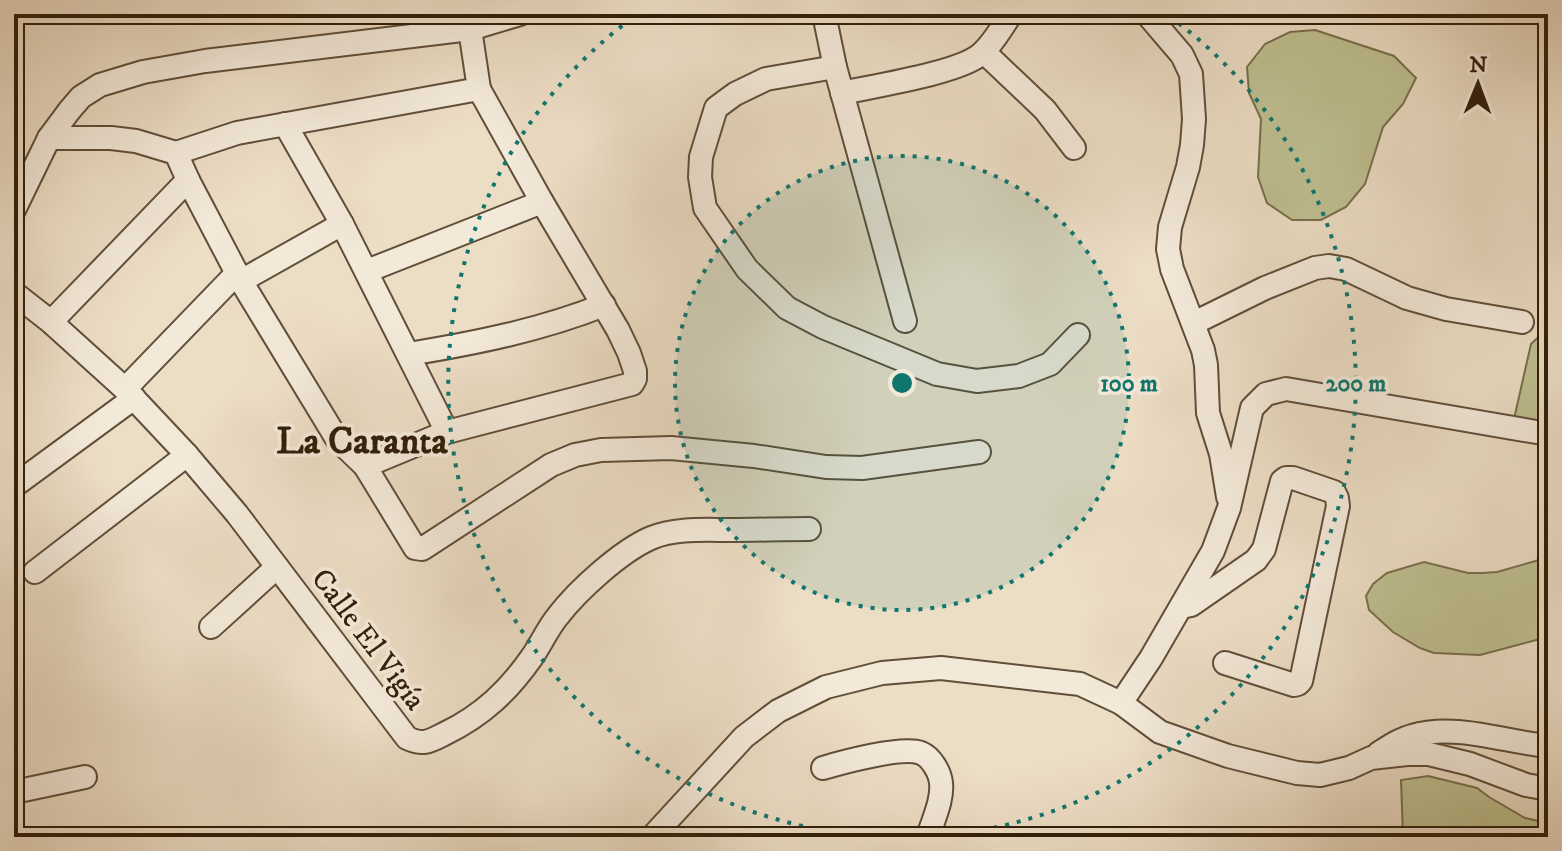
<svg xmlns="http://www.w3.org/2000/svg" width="1562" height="851" viewBox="0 0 1562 851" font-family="'IM FELL DW Pica',serif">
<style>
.green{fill:#bebf90;stroke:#786f4d;stroke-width:2}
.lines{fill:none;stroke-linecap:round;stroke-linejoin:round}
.minor-casing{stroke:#604e39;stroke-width:26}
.minor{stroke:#f3e9d9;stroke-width:22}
.ring{fill:none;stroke:#0f766e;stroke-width:4;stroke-dasharray:4 8}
.labels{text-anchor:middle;stroke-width:7;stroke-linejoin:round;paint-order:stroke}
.street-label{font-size:30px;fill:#311f0a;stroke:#f3e9d9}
.district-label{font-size:38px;font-weight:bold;fill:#311f0a;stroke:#f3e9d9}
.centre{fill:#0f766e;stroke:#f3e9d9;stroke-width:4}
.ring-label{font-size:24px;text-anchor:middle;font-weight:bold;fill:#0f766e;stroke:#f3e9d9;stroke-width:7;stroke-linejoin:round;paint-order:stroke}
</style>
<rect width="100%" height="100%" fill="#ecddc5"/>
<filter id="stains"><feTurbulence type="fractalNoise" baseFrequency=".0025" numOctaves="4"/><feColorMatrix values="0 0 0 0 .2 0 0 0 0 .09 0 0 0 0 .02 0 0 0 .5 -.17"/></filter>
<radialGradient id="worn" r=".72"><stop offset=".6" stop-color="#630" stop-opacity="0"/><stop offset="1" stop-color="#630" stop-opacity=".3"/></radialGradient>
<g class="green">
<polygon points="1315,30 1394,56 1416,78 1403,104 1383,127 1365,184 1346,207 1321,220 1292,220 1267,203 1258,177 1261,119 1249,93 1247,67 1265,44 1290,32"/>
<polygon points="1548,328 1548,425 1514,419 1531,344"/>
<polygon points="1539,560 1548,560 1548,639 1540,639 1480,655 1434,653 1420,648 1393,632 1369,610 1366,596 1373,584 1387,573 1424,562 1468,573 1482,573 1497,572"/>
<polygon points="1428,776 1477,788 1489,797 1525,818 1548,823 1548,837 1403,837 1401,780"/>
</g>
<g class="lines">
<defs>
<g id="minor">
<polyline points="824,14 835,67 905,321"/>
<polyline points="1147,14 1182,55 1191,74 1194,119 1192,145 1188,167 1170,227 1168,249 1172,269 1203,350 1206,365 1208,413 1221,454 1228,497"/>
<polyline points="984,52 1045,110 1074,148"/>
<polyline points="835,67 766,79 735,94 716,108 701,157 700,177 705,208 747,269 787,308 823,327 937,374 977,381 1019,376 1050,364 1078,335"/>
<path d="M842 93C874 86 959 73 981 54 993 44 1002 27 1011 14"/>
<polyline points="285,124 342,224 447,432"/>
<polyline points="49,138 111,138 136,141 176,153 188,180 241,281 337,439 365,466 415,548 422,549 551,465 575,455 601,450 671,448 754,456 826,467 862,468 979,452"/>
<polyline points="176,153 237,133 479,89"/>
<polyline points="14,210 49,138 69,111 81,97 100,85 143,72 205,61 470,29 520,14"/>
<polyline points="367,271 542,202"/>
<polyline points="241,281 342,224"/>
<path d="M14 293 51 322 125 389 187 455 237 514 407 738C424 746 430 741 446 733 483 715 509 690 532 657 541 644 548 628 558 616 578 590 621 551 651 538 675 528 704 530 729 530 756 530 782 529 809 529"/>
<polyline points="51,322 188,180"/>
<polyline points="1194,323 1265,288 1315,268 1329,266 1346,269 1407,298 1446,309 1522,322"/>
<path d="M409 354C476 343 541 330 604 305"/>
<polyline points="125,389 237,273"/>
<polyline points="365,466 447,432 632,384 635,379 635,371 629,353 618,330 542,202 479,89 470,29"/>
<polyline points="14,486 134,398"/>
<polyline points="35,572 187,455"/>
<polyline points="1181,607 1191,605 1256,560 1264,549 1282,481 1286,478 1293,478 1334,492 1337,498 1338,506 1301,681 1298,684 1294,685 1225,663"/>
<polyline points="211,627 277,567"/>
<polyline points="1121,703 1151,658 1213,551 1229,508 1252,408 1266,394 1286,389 1548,434"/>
<path d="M1379 753C1390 746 1400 739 1412 736 1456 723 1504 742 1548 746"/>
<path d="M823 768C843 762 902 746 921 753 931 757 940 772 941 783 943 800 933 820 928 837"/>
<polyline points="14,792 85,777"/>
<polyline points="652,837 744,737 778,711 826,687 882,673 941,668 1080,684 1121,703 1160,732 1228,756 1297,773 1320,775 1349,768 1371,758 1407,754 1429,754 1470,764 1526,785 1548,789"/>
</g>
</defs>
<use href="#minor" class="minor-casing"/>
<use href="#minor" class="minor"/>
</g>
<circle cx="902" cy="383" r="227" fill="#0f766e" fill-opacity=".12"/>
<g class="ring">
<circle cx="902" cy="383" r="227"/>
<path d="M898 837A454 454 0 0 1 635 16M1169 16A454 454 0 0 1 906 837"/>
</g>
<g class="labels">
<g class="street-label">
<text transform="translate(369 639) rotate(53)" y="10">Calle El Vigía</text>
</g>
<g class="district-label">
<text x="362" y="453">La Caranta</text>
</g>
</g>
<circle cx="902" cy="383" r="12" class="centre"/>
<g class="ring-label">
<text x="1129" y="391">100 m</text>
<text x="1356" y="391">200 m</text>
</g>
<rect width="1562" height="851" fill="none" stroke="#ecddc5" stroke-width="48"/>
<rect x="16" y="16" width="1530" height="819" fill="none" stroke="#311f0a" stroke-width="4"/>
<rect x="24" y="24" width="1514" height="803" fill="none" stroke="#311f0a" stroke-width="2"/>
<g transform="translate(1478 84) rotate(1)" stroke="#f3e9d9" stroke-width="6" paint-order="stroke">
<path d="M0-6L14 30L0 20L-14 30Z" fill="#311f0a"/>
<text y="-12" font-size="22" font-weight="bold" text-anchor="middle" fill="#311f0a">N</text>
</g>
<rect width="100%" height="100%" filter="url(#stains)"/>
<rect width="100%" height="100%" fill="url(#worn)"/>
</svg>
